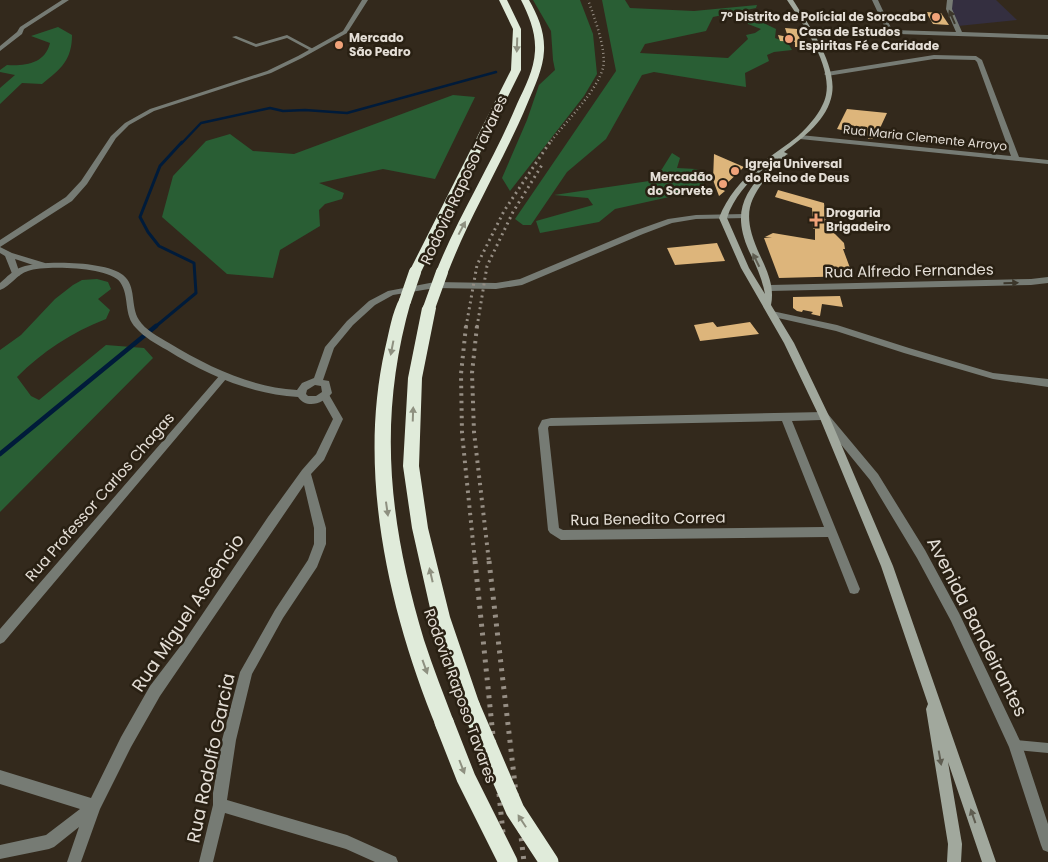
<svg xmlns="http://www.w3.org/2000/svg" width="1048" height="862" viewBox="0 0 1048 862" font-family="Poppins,sans-serif">
<style>
.education{fill:#342f40}
.forest{fill:#295e34}
.lines{fill:none;stroke-linecap:round;stroke-linejoin:round}
.stream-far2{stroke:#001b3a;stroke-width:2.5}
.stream-far1{stroke:#001b3a;stroke-width:3}
.stream{stroke:#001b3a;stroke-width:4.5}
.building{fill:#ddb57b}
.service{fill:#767b74;fill-rule:evenodd}
.minor{fill:#767b74;fill-rule:evenodd}
.tertiary{fill:#767b74;fill-rule:evenodd}
.secondary{fill:#a1a89d;fill-rule:evenodd}
.motorway{fill:#e0ebda;fill-rule:evenodd}
.rail-far3{stroke:#968e84;stroke-width:2.5;stroke-dasharray:1 3;stroke-linecap:butt}
.rail-far2{stroke:#968e84;stroke-width:3;stroke-dasharray:2 4;stroke-linecap:butt}
.rail-far1{stroke:#968e84;stroke-width:4;stroke-dasharray:2.5 5;stroke-linecap:butt}
.rail{stroke:#968e84;stroke-width:5;stroke-dasharray:3 6;stroke-linecap:butt}
.motorway-bridge-far1{stroke:#e0ebda;stroke-width:12}
.motorway-bridge{stroke:#e0ebda;stroke-width:19}
.oneway{fill:#3c372b}
.oneway2{fill:#8e9080}
.oneway3{fill:#5f5d51}
.poi-dot{fill:#f0a279;stroke:#292013;stroke-width:2}
.labels{text-anchor:middle;stroke-width:5;stroke-linejoin:round;paint-order:stroke}
.far-poi-label{font-size:12px;font-weight:bold;fill:#e4ded6;stroke:#292013;text-anchor:start}
.far-street-label{font-size:12px;fill:#e4ded6;stroke:#292013}
.street-label{font-size:15px;fill:#e4ded6;stroke:#292013}
.near-street-label{font-size:18px;fill:#e4ded6;stroke:#292013}
</style>
<rect width="100%" height="100%" fill="#33291c"/>
<polygon class="education" points="952,0 996,0 1017,20 958,26 952,10"/>
<g class="forest">
<polygon points="533,0 580,0 593,34 597,74 584,96 510,191 502,178 527,120 539,85 555,70 553,60 551,31"/>
<polygon points="602,0 625,0 630,8 694,11 757,5 756,8 713,17 706,31 645,44 640,53 728,58 748,39 746,35 755,33 761,29 748,24 746,20 751,17 776,29 775,38 788,43 792,50 774,52 767,55 769,61 745,73 746,87 654,72 642,75 606,139 567,172 531,225 523,225 515,219 616,71"/>
<path d="M58 27 72 35C72 60 61 69 42 84L22 83 0 104V88L15 75 0 72V70L7 65C25 66 45 64 50 43L31 36Z"/>
<polygon points="453,95 475,97 435,179 383,169 319,183 344,193 342,199 325,204 319,210 320,226 280,250 273,278 227,274 162,217 173,176 206,141 230,134 253,151 294,154"/>
<polygon points="672,153 680,158 677,168 696,169 708,175 701,190 615,209 599,222 540,233 536,221 593,205 588,198 554,195 649,181 662,169"/>
<path d="M97 279 108 282 111 289 98 299 110 310 106 319C72 332 42 352 17 377L31 396 39 400 106 345 144 348 153 358 0 512V350L21 335 55 299 73 285 82 280Z"/>
</g>
<g class="lines">
<polyline class="stream-far2" points="181,144 201,123 270,108 283,111 305,110 347,113 496,72"/>
<polyline class="stream-far1" points="155,327 196,293 194,263 159,246 148,232 140,217 160,166 182,142"/>
<polyline class="stream" points="0,454 156,326"/>
</g>
<g class="building">
<polygon points="926,12 941,13 949,25 933,24"/>
<polygon points="785,28 797,29 802,47 795,47 795,42 780,41 778,35 788,37"/>
<polygon points="847,109 887,113 875,139 868,139 869,136 837,129"/>
<polygon points="714,154 744,167 721,189 725,191 719,196 713,180"/>
<polygon points="778,190 824,203 826,225 844,243 845,249 843,249 853,276 779,278 764,238 772,237 765,237 773,233 815,240 815,229 813,229 812,208 775,197"/>
<polygon points="717,243 725,261 675,265 667,248"/>
<polygon points="840,296 843,307 822,304 820,316 811,314 813,312 803,310 802,312 797,311 793,308 793,297"/>
<polygon points="713,322 717,327 750,322 759,334 700,341 694,325"/>
</g>
<g class="lines">
<g class="service">
<polygon points="287,35 315,50 311,51 287,38 256,47 232,37 236,36 256,44"/>
<polygon points="1015,740 1048,743 1048,753 1015,750 1011,749 1010,745 1011,741"/>
</g>
<g class="minor">
<polygon points="62,0 69,0 24,29 22,34 0,51 0,46 17,32 20,27"/>
<polygon points="362,0 368,0 347,33 302,58 271,73 154,111 129,125 116,138 87,184 72,201 0,247 0,240 66,197 81,181 111,136 125,123 150,109 267,71 298,56 343,31"/>
<polygon points="872,0 878,0 892,30 956,32 946,9 947,0 953,0 952,9 962,32 1048,35 1048,39 809,31 806,29 809,27 886,30"/>
<polygon points="934,55 976,56 982,60 1019,157 1048,160 1048,164 800,139 797,137 800,135 1011,156 977,62 975,60 934,59 827,76 824,74 827,72"/>
<polygon points="0,247 12,253 45,263 46,265 42,268 15,259 20,274 19,276 13,276 5,256 0,253"/>
<polygon points="1048,277 1048,283 1031,285 770,291 766,288 770,285 1031,279"/>
<polygon points="772,311 837,325 909,348 993,373 1048,379 1048,387 993,379 904,353 836,331 769,316 768,314 769,312"/>
<polygon points="223,373 228,377 226,379 4,642 0,644 0,629 220,375"/>
<polygon points="325,392 328,393 343,419 324,460 311,474 326,528 326,544 317,567 283,618 252,674 236,740 227,800 347,835 396,857 398,862 375,862 346,849 225,813 213,862 199,862 213,805 213,793 222,740 240,672 275,610 308,560 314,544 314,528 304,485 160,696 131,747 100,809 81,862 67,862 79,827 54,847 49,849 0,859 0,845 46,835 80,809 0,784 0,770 91,798 121,737 150,686 185,640 268,517 302,470 316,454 333,419 320,396"/>
<path d="M824 412 827 413 878 474 925 550 959 613 1022 745 1048 824V852L1043 850 1041 845 1009 747 951 621 917 558 870 480 821 420 792 421 860 589 858 593 854 594 850 593 828 537 561 540 550 533 548 530 538 428 542 420 551 418ZM782 421 824 527 563 530 559 528 548 428 549 426Z"/>
</g>
<path class="tertiary" d="M744 214H747V218L696 219 672 223 643 234 522 285 496 289 435 288 393 295 375 305 353 325 334 348 323 380 329 381 332 393C324 403 307 410 298 397 250 394 207 375 167 350 156 344 144 337 136 328 123 315 130 296 120 282 109 267 45 265 28 271 17 274 11 286 0 290V283C7 277 13 270 22 267 41 260 106 261 123 275 137 286 130 306 139 320 145 330 159 337 169 343 209 367 250 387 297 390L302 383 314 378 325 347 347 321 369 301 388 291 435 282 496 283 520 279 637 230 668 219 696 215ZM315 385 321 386 322 392 316 396H308L306 394 307 390Z"/>
<path class="secondary" d="M787 0H793C808 24 837 64 832 94 828 119 803 138 784 152L788 154 786 155C748 199 737 208 764 264 770 278 774 290 771 305L794 343 829 416 893 566 996 862H982L948 762 962 844 961 862H947L948 844 926 709 928 704 881 566 819 416 784 343 741 268 719 218C727 197 741 181 758 166 771 155 785 147 798 136 809 126 823 110 826 95 832 65 803 24 787 0ZM776 159C747 189 730 208 749 251 756 265 762 278 765 294L749 268 727 218C735 193 755 175 776 159Z"/>
<g class="motorway">
<polygon points="499,0 507,0 521,29 521,70 421,272 419,275 411,275 409,272 511,70 513,29"/>
<path d="M521 0H529C538 16 545 32 544 51 543 69 535 85 528 102 504 160 471 213 448 272L446 275H438L436 272C459 214 493 162 517 104 525 87 534 70 535 51 536 32 529 16 521 0Z"/>
<path d="M405 297 410 298 411 301C377 420 389 523 424 640 433 668 444 695 454 722L451 729 444 732 437 729C389 612 357 474 385 349 389 333 392 312 400 298Z"/>
<polygon points="429,304 434,305 436,308 422,378 419,466 428,528 450,617 480,705 477,712 470,715 463,712 460,705 432,617 412,528 403,466 408,378 422,308 424,305"/>
</g>
<path class="rail-far3" d="M549 144C565 122 596 93 603 68 607 51 594 16 588 0"/>
<g class="rail-far2">
<polyline points="466,327 477,265 504,211 550,142"/>
<polyline points="477,327 487,266 513,212 542,165"/>
</g>
<g class="rail-far1">
<polyline points="466,326 461,374 462,433 475,562"/>
<polyline points="477,326 472,373 474,432 489,562"/>
</g>
<g class="rail">
<polyline points="475,561 506,862"/>
<polyline points="489,561 524,862"/>
</g>
<g class="motorway-bridge-far1">
<polyline points="405,301 415,272"/>
<polyline points="429,308 442,272"/>
</g>
<g class="motorway-bridge">
<polyline points="470,705 515,810 549,862"/>
<polyline points="444,722 466,778 508,862"/>
</g>
</g>
<defs><path id="oneway-solid" d="M-6-.8H1V-3.2L6.5 0L1 3.2V.8H-6Z" transform="scale(1.25)"/></defs>
<g class="oneway">
<use href="#oneway-solid" transform="translate(952 17) rotate(-113)"/>
<use href="#oneway-solid" transform="translate(1011 283) rotate(-1)"/>
</g>
<g class="oneway2">
<use href="#oneway-solid" transform="translate(517 45) rotate(92)"/>
<use href="#oneway-solid" transform="translate(462 228) rotate(-62)"/>
<use href="#oneway-solid" transform="translate(392 348) rotate(101)"/>
<use href="#oneway-solid" transform="translate(413 414) rotate(-88)"/>
<use href="#oneway-solid" transform="translate(387 509) rotate(82)"/>
<use href="#oneway-solid" transform="translate(431 575) rotate(-103)"/>
<use href="#oneway-solid" transform="translate(425 667) rotate(70)"/>
<use href="#oneway-solid" transform="translate(462 767) rotate(69)"/>
<use href="#oneway-solid" transform="translate(522 821) rotate(-123)"/>
</g>
<g class="oneway3">
<use href="#oneway-solid" transform="translate(756 260) rotate(-116)"/>
<use href="#oneway-solid" transform="translate(940 758) rotate(80)"/>
<use href="#oneway-solid" transform="translate(973 816) rotate(-109)"/>
</g>
<g class="poi-dot">
<circle cx="936" cy="17" r="5"/>
<circle cx="789" cy="39" r="5"/>
<circle cx="339" cy="45" r="5"/>
<circle cx="735" cy="171" r="5"/>
<circle cx="723" cy="184" r="5"/>
<path d="M813.5 212.5h5v5h5v5h-5v5h-5v-5h-5v-5h5z"/>
</g>
<g class="labels">
<g class="far-poi-label">
<text x="926" y="21" text-anchor="end">7º Distrito de Polícial de Sorocaba</text>
<text x="799" y="36">Casa de Estudos<tspan x="799" dy="14">Espiritas Fé e Caridade</tspan></text>
<text x="349" y="42">Mercado<tspan x="349" dy="14">São Pedro</tspan></text>
<text x="745" y="168">Igreja Universal<tspan x="745" dy="14">do Reino de Deus</tspan></text>
<text x="713" y="181" text-anchor="end">Mercadão<tspan x="713" dy="14">do Sorvete</tspan></text>
<text x="826" y="217">Drogaria<tspan x="826" dy="14">Brigadeiro</tspan></text>
</g>
<g class="far-street-label">
<text transform="translate(925 138) rotate(6)" y="4">Rua Maria Clemente Arroyo</text>
</g>
<g class="street-label">
<text transform="translate(464 180) rotate(-65)" y="5">Rodovia Raposo Tavares</text>
<text transform="translate(909 271) rotate(-1)" y="5">Rua Alfredo Fernandes</text>
<text transform="translate(100 497) rotate(-49)" y="5">Rua Professor Carlos Chagas</text>
<text transform="translate(648 519) rotate(-1)" y="5">Rua Benedito Correa</text>
<text transform="translate(460 696) rotate(70)" y="5">Rodovia Raposo Tavares</text>
</g>
<g class="near-street-label">
<text transform="translate(188 613) rotate(-56)" y="6">Rua Miguel Ascêncio</text>
<text transform="translate(977 627) rotate(63)" y="6">Avenida Bandeirantes</text>
<text transform="translate(211 758) rotate(-78)" y="6">Rua Rodolfo Garcia</text>
</g>
</g>
</svg>
